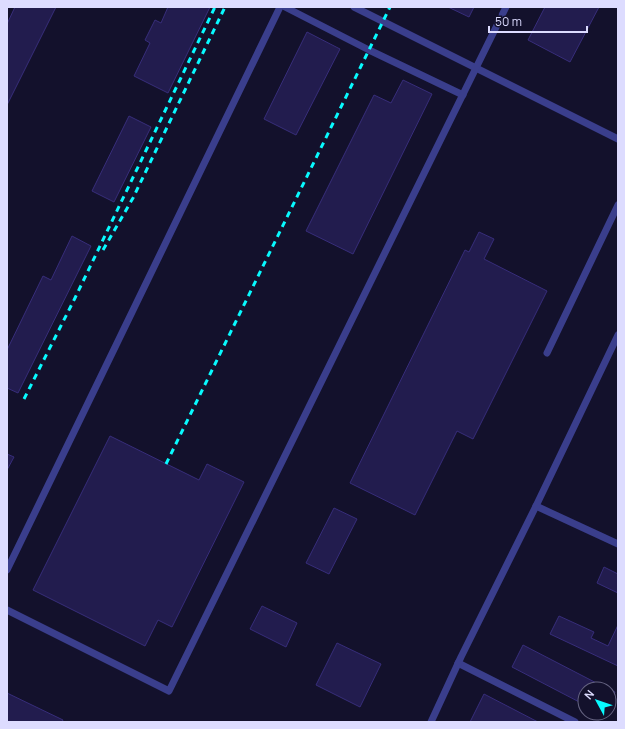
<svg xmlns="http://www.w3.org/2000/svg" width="625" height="729" viewBox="0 0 625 729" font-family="Manrope,sans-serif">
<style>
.building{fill:#221c4e;stroke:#372d7a}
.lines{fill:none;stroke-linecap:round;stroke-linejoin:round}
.lane{stroke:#3a3e8c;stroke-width:7}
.rail{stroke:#08faff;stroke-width:3;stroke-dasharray:6 5;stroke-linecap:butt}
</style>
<rect width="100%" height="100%" fill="#13112c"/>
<g class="building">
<polygon points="15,7 56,7 7,105 7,24"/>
<polygon points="168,7 210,7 168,93 134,76 150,43 145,40 155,20 161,23"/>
<polygon points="448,7 474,7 469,17"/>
<polygon points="545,7 599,7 570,62 528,40"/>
<polygon points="307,32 340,49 296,135 264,119"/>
<polygon points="403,80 432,94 353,254 306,231 374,95 391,103"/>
<polygon points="129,116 151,127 114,202 92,191"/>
<polygon points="479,232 494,239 484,259 547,291 473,439 457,431 415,515 350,483 465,250 469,252"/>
<polygon points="72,236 91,246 18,393 7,388 7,350 43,276 51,280"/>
<polygon points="110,436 199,480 207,464 244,482 172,627 158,620 145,646 33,590"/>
<polygon points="7,454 14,457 7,470"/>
<polygon points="334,508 357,519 329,574 306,563"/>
<polygon points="604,567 618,574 618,593 597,583"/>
<polygon points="262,606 297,623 286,647 250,629"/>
<polygon points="559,616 594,632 591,638 608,646 618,625 618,666 550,634"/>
<polygon points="337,643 381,664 360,707 316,685"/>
<polygon points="523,645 608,689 585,689 585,705 512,667"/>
<polygon points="609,689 615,692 609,705"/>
<polygon points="7,693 63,720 62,722 7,722"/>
<polygon points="484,694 538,722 470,722"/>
</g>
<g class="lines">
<g class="lane">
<polyline points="285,7 369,50 463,95"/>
<polyline points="354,7 618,139"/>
<polyline points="547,353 618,205"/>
<polyline points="536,506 618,544"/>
<polyline points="7,570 280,7"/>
<polyline points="7,610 169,691 506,7"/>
<polyline points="458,663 575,722"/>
<polyline points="431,722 461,657 536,506 618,335"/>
</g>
<g class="rail">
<polyline points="103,250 133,198 225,7"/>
<polyline points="24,399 75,298 215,7"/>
<polyline points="166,464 390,7"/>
</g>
</g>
<rect width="625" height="729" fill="none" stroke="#dddcff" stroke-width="16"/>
<g transform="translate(597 701) rotate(310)"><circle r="19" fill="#13112c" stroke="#646280"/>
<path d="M0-3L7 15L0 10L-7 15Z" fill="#08faff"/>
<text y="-6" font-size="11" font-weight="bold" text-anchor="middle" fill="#dddcff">N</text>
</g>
<path d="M489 26v6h98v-6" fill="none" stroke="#dddcff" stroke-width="2"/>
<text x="495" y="26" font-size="12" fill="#dddcff" stroke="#13112c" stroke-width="3" paint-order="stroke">50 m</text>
</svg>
